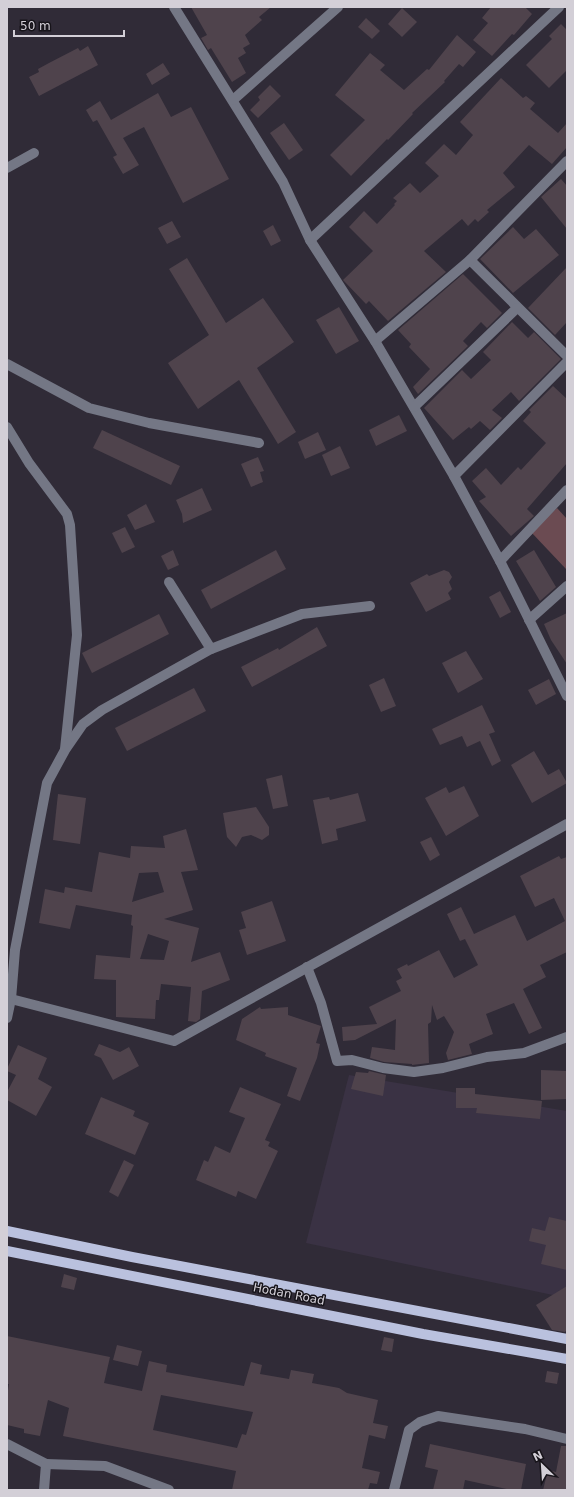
<svg xmlns="http://www.w3.org/2000/svg" width="574" height="1497" viewBox="0 0 574 1497" font-family="'DejaVu Sans',sans-serif">
<style>
.built{fill:#3a3244}
.green{fill:#6b4b52}
.building{fill:#4f434c;fill-rule:evenodd}
.lines{fill:none;stroke-linecap:round;stroke-linejoin:round}
.minor{stroke:#747785;stroke-width:10}
.major{stroke:#bac1de;stroke-width:10}
.labels{text-anchor:middle;stroke-width:3;stroke-linejoin:round;paint-order:stroke}
.street-label{font-size:12px;fill:#d3cfd7;stroke:#17141a}
</style>
<rect width="100%" height="100%" fill="#302b37"/>
<polygon class="built" points="349,1075 567,1111 567,1298 306,1243"/>
<polygon class="green" points="557,508 567,519 566,569 531,532"/>
<g class="building">
<polygon points="191,7 271,7 259,17 262,20 245,35 250,44 243,48 246,53 238,58 246,73 232,82 211,48 208,50 201,38 207,35"/>
<polygon points="491,7 525,7 532,14 514,35 512,34 492,56 473,40 488,23 482,18"/>
<polygon points="402,8 417,22 402,37 388,24"/>
<polygon points="366,18 380,31 372,39 358,27"/>
<polygon points="561,24 567,30 567,70 549,88 526,65 552,39 549,36"/>
<polygon points="457,35 476,52 463,67 459,64 444,81 445,82 412,113 413,114 388,140 387,139 351,176 330,155 365,120 335,95 370,53 385,65 380,70 404,90 427,69 429,70"/>
<polygon points="88,46 98,65 39,96 29,77 39,72 38,69 49,63 78,48 80,51"/>
<polygon points="163,63 170,74 152,85 146,74"/>
<polygon points="501,78 523,98 526,96 535,103 530,109 558,133 567,123 567,147 552,164 529,145 503,173 515,187 487,210 489,212 478,222 475,219 468,226 462,219 424,251 446,272 388,321 369,301 366,304 343,280 373,251 349,227 364,211 377,224 395,205 394,204 397,201 393,198 410,183 420,193 439,176 425,163 444,144 456,155 473,135 460,122"/>
<polygon points="270,85 281,96 258,118 250,110 260,100 258,97"/>
<polygon points="158,93 171,117 191,107 229,179 183,203 144,127 123,138 139,165 123,174 113,157 117,155 97,120 93,122 86,110 100,101 111,120"/>
<polygon points="284,123 303,150 289,160 270,133"/>
<polygon points="561,179 567,186 567,229 541,197"/>
<polygon points="172,221 181,237 167,244 158,228"/>
<polygon points="273,225 281,241 271,246 263,231"/>
<polygon points="513,227 524,239 536,229 559,255 513,293 480,259"/>
<polygon points="187,258 226,323 263,298 294,342 257,368 296,432 278,444 239,380 198,409 168,363 209,335 169,269"/>
<polygon points="567,267 567,322 555,335 528,308"/>
<polygon points="463,274 502,313 487,328 481,322 463,341 468,346 418,394 413,387 430,369 409,347 411,344 398,330"/>
<polygon points="339,307 359,341 336,354 316,320"/>
<polygon points="512,322 528,338 534,332 561,359 519,401 511,392 492,410 502,418 490,430 480,421 471,429 469,427 453,440 424,408 462,370 471,379 491,360 483,352"/>
<polygon points="553,386 567,399 567,463 527,509 534,516 511,536 479,501 486,497 472,481 486,468 501,485 518,467 521,470 546,443 523,421 531,412 529,410"/>
<polygon points="399,415 407,431 376,446 369,430"/>
<polygon points="102,430 180,466 171,485 93,448"/>
<polygon points="318,432 326,450 305,459 298,442"/>
<polygon points="340,446 350,468 331,476 322,455"/>
<polygon points="258,457 264,471 260,472 263,482 251,487 241,464"/>
<polygon points="202,488 212,510 183,523 182,514 176,500"/>
<polygon points="146,504 155,522 135,530 127,515"/>
<polygon points="125,527 135,547 122,553 112,533"/>
<polygon points="173,550 179,565 168,570 161,556"/>
<polygon points="276,550 286,569 211,609 201,590"/>
<polygon points="534,550 556,587 540,601 516,561"/>
<polygon points="444,570 449,572 452,577 449,582 452,589 448,593 451,599 426,612 410,583 427,574 429,576"/>
<polygon points="500,591 511,612 500,618 489,597"/>
<polygon points="567,613 567,664 551,640 544,624"/>
<polygon points="159,614 169,634 92,673 82,653"/>
<polygon points="317,627 327,646 252,687 241,667 278,648 279,650"/>
<polygon points="466,651 483,679 458,693 442,663"/>
<polygon points="384,678 396,706 381,712 369,685"/>
<polygon points="549,679 556,694 536,705 528,690"/>
<polygon points="194,688 206,711 127,751 115,728"/>
<polygon points="482,705 495,732 489,734 501,761 492,766 480,741 467,747 462,736 440,745 432,729"/>
<polygon points="534,751 548,775 559,769 567,783 532,803 511,765"/>
<polygon points="282,775 288,806 273,809 266,779"/>
<polygon points="464,786 479,816 446,836 425,798 446,787 449,793"/>
<polygon points="358,793 366,821 336,829 338,840 322,844 313,800 329,797 330,800"/>
<polygon points="58,794 86,798 80,844 53,840"/>
<polygon points="256,807 269,827 269,835 262,840 251,835 242,837 236,847 227,837 223,813"/>
<path d="M186 829 198 870 181 872 193 910 164 919 199 928 191 962 220 952 230 980 202 991 200 1019 196 1022 188 1021 191 987 161 984 159 1000H156L155 1019 116 1017V980L94 979 96 955 130 958 133 926 131 925 132 915 76 905 70 929 39 923 45 889 64 893 65 887 92 892 99 852 130 858 131 846 165 848 163 836ZM158 872 164 892 132 902 139 873ZM148 934 169 941 164 960 140 959Z"/>
<polygon points="431,837 440,855 430,861 420,842"/>
<polygon points="559,856 561,859 567,857 567,952 540,965 546,977 523,989 542,1028 529,1034 514,1003 486,1014 493,1034 469,1044 472,1054 448,1060 446,1053 454,1032 444,1016 437,1020 432,1005 431,1022 428,1024 429,1063 412,1065 412,1064 384,1062 370,1058 372,1047 395,1050 396,1019 355,1040 343,1041 342,1027 377,1024 369,1007 401,991 396,981 402,978 397,969 407,964 408,966 439,950 454,978 478,965 465,939 460,941 447,914 461,907 474,934 515,915 527,941 565,921 554,898 535,907 520,876"/>
<polygon points="272,901 286,941 247,955 239,930 246,928 241,912"/>
<polygon points="260,1007 261,1009 288,1007 288,1015 321,1026 316,1043 320,1044 317,1058 300,1101 287,1096 297,1068 265,1056 266,1053 236,1040 242,1019"/>
<polygon points="99,1044 120,1052 129,1047 139,1066 113,1080 101,1058 94,1055"/>
<polygon points="18,1045 47,1058 38,1079 52,1087 36,1116 7,1100 7,1092 16,1075 7,1071 7,1069"/>
<polygon points="541,1070 567,1071 567,1099 541,1100"/>
<polygon points="369,1071 386,1075 383,1096 351,1089 356,1072 368,1073"/>
<polygon points="240,1087 281,1104 265,1140 270,1142 268,1146 278,1151 256,1199 238,1191 236,1197 196,1180 204,1160 208,1162 215,1146 230,1153 245,1118 229,1112"/>
<polygon points="456,1088 475,1088 475,1094 542,1101 540,1119 476,1113 477,1108 456,1108"/>
<polygon points="101,1097 135,1111 133,1116 149,1123 135,1155 85,1134"/>
<polygon points="124,1160 134,1165 118,1197 109,1192"/>
<polygon points="549,1217 567,1221 567,1270 541,1264 546,1245 529,1241 532,1228 545,1231"/>
<polygon points="64,1274 77,1278 74,1290 61,1287"/>
<polygon points="567,1286 567,1330 565,1332 552,1330 536,1305"/>
<path d="M7 1336 110 1357 104 1383 142 1391 149 1361 167 1365 166 1372 244 1386 251 1362 262 1365 260 1374 289 1379 291 1370 314 1374 312 1383 339 1388 347 1393 378 1400 373 1423 388 1426 385 1439 369 1435 362 1468 380 1472 377 1484 370 1483 368 1490H232L236 1471 63 1436 69 1408 48 1400 40 1436 24 1433V1429L7 1425V1397L9 1384H7ZM161 1395 253 1412 246 1435 242 1434 237 1448 153 1430Z"/>
<polygon points="384,1337 394,1339 392,1352 381,1350"/>
<polygon points="117,1345 142,1351 138,1366 113,1360"/>
<polygon points="547,1371 559,1373 557,1384 545,1382"/>
<polygon points="430,1444 526,1464 521,1490 511,1490 465,1480 463,1490 433,1490 438,1470 425,1467"/>
<polygon points="561,1446 567,1446 567,1490 543,1490 548,1470 556,1472"/>
</g>
<g class="lines">
<g class="minor">
<polyline points="174,7 283,182 310,240 375,341 454,476 500,561 567,696"/>
<polyline points="233,100 338,7"/>
<polyline points="7,168 34,153"/>
<polyline points="310,240 559,7"/>
<polyline points="470,260 567,356"/>
<polyline points="375,341 470,260 567,161"/>
<polyline points="7,364 89,408 149,423 259,443"/>
<polyline points="414,407 517,308"/>
<polyline points="7,427 29,463 67,514 70,525 77,635 65,749"/>
<polyline points="454,476 567,362"/>
<polyline points="500,561 567,490"/>
<polyline points="169,582 211,649"/>
<polyline points="529,620 567,586"/>
<polyline points="307,967 321,1003 337,1061 352,1060 383,1068 414,1072 443,1068 487,1057 524,1053 567,1037"/>
<polyline points="11,999 174,1041 567,824"/>
<polyline points="7,1018 11,999 15,950 47,783 65,750 83,724 102,710 211,649 302,614 370,606"/>
<polyline points="7,1444 46,1464 44,1490"/>
<polyline points="46,1464 105,1466 169,1490"/>
<polyline points="394,1490 409,1430 420,1422 438,1416 525,1429 567,1439"/>
</g>
<g class="major">
<polyline points="7,1231 132,1257 567,1339"/>
<polyline points="7,1251 423,1334 567,1359"/>
</g>
</g>
<g class="labels">
<g class="street-label">
<text transform="translate(289 1294) rotate(11)" y="4">Hodan Road</text>
</g>
</g>
<rect width="574" height="1497" fill="none" stroke="#d3cfd7" stroke-width="16"/>
<g transform="translate(542 1465) rotate(335)" stroke="#17141a" stroke-width="3" paint-order="stroke">
<path d="M0-3L7 15L0 10L-7 15Z" fill="#d3cfd7"/>
<text y="-6" font-size="11" font-weight="bold" text-anchor="middle" fill="#d3cfd7">N</text>
</g>
<path d="M14 30v6h110v-6" fill="none" stroke="#d3cfd7" stroke-width="2"/>
<text x="20" y="30" font-size="12" fill="#d3cfd7" stroke="#17141a" stroke-width="3" paint-order="stroke">50 m</text>
</svg>
